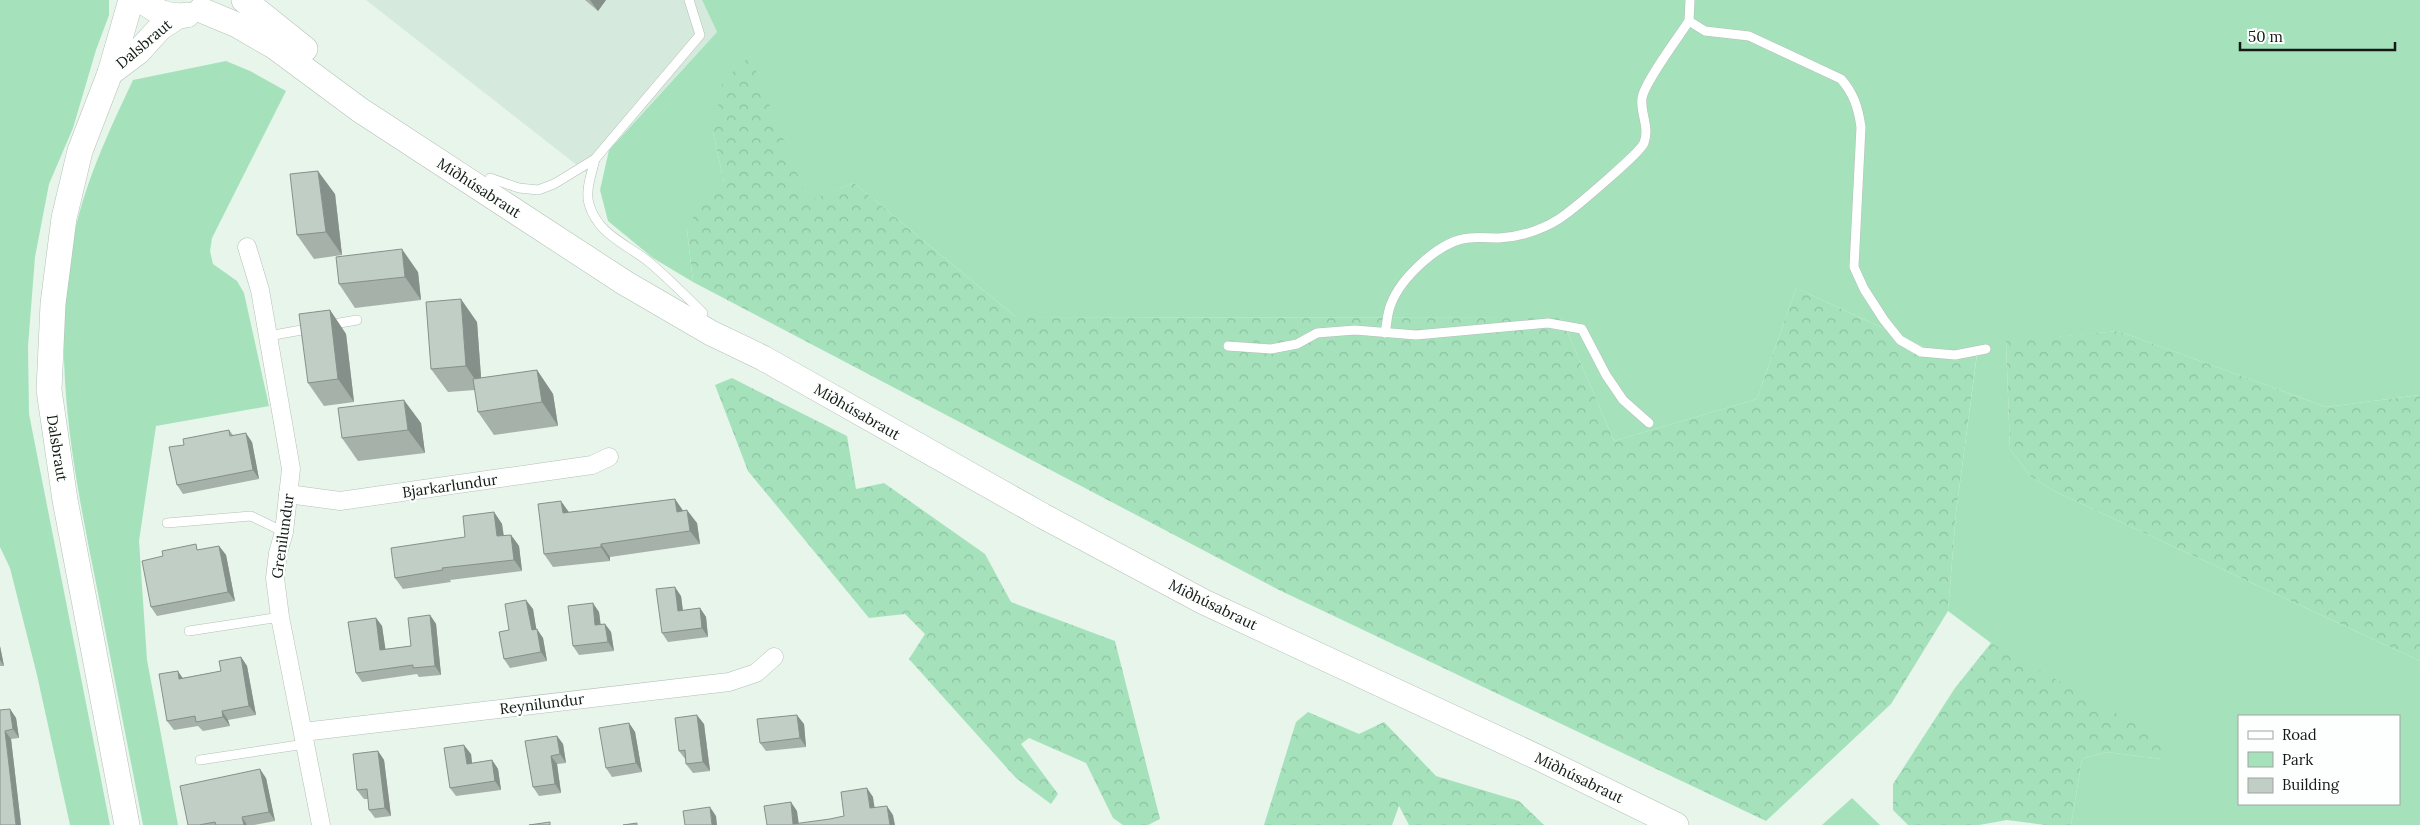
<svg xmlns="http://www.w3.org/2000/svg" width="2420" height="825" viewBox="0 0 2420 825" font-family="Lora,serif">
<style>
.built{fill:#d5eadc}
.green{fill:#a5e2bc;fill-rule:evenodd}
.forest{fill:url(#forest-crowns)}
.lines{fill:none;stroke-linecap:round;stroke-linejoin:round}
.lane-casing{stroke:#b3c0b7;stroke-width:10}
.street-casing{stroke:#b3c0b7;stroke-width:19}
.secondary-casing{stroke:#b3c0b7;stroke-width:26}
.lane{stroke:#fff;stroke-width:9}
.street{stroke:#fff;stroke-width:18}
.secondary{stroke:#fff;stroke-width:25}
.wall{fill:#a5b1a9}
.shaded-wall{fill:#86908a}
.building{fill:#c0cec5;stroke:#86908a}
.labels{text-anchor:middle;stroke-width:4.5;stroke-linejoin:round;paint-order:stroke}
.street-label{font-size:15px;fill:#141915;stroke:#fcfffd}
</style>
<defs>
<pattern id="forest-crowns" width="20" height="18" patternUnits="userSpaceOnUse" patternTransform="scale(1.25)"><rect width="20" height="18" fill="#a5e2bc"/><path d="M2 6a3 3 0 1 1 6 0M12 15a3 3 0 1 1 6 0" fill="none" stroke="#8dc1a1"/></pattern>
</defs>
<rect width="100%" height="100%" fill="#e7f5eb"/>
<polygon class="built" points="366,0 702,0 717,32 587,173"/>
<g class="green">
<polygon points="0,0 109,0 109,15 96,50 73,128 49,184 35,257 28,346 29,414 110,825 70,825 37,675 10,568 0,547"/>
<path d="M702 0H2420V395L2326 407 2118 331 2006 342 2010 449 2031 477 2054 491 2420 661V825H2071L2082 759 2106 752 2162 759 1991 643 1948 611 1956 513 1978 347 1937 353 1796 288 1757 399 1614 441 1561 317 1017 318 854 183 808 202 713 132 724 182 687 230 693 282 653 258 608 221 600 190 609 150 717 32ZM2239 716H2399V804H2239Z"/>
<path d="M226 61 250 71 286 91 212 238 210 251 213 264 237 281 244 293 269 406 156 426 139 541 147 660 178 825H143C128 746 112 667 97 588 74 474 51 361 72 245 83 186 108 133 133 80Z"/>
<polygon points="1852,798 1880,825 1822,825"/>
</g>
<g class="forest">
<polygon points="750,56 808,201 854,183 1017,318 1561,317 1614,441 1757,399 1796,288 1937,353 1978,346 1956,513 1948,611 1891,704 1766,821 1277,589 693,282 687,230 707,189 724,182 713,132 723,81"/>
<polygon points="2118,331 2326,407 2420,395 2420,661 2054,491 2031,477 2010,449 2006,341"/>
<polygon points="732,378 847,436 856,489 884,483 985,554 1011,602 1115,641 1160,819 1148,825 1123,825 1113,818 1086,763 1029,738 1021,744 1058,794 1051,804 1016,778 909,659 925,634 905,614 869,618 748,471 715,385"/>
<polygon points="1991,643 2171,744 2162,759 2106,752 2082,759 2071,825 2045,825 2007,820 1979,825 1908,825 1893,810 1893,784 1955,688"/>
<polygon points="1308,712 1359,734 1384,722 1436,776 1519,801 1544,825 1409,825 1399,806 1392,825 1264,825 1296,722"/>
</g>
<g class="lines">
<defs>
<g id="lane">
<path d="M1690 0 1689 21 1705 31 1749 36 1841 79C1854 94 1858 107 1861 127L1854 267 1864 289 1884 320 1900 340 1921 352 1955 355 1986 349"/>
<path d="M595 159C592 173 585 190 589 204 598 235 627 244 649 262 668 278 685 295 703 313"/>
<polyline points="490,178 519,188 538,190 554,184 595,159 700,35 689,0"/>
<polyline points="328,325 357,320"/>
<path d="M1385 333C1387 324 1387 313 1391 304 1401 278 1440 240 1469 238 1479 237 1489 238 1499 238 1522 237 1548 228 1566 214 1578 205 1640 153 1644 143 1650 127 1640 113 1642 98 1644 83 1679 36 1689 21"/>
<polyline points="268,336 313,328"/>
<polyline points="1228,346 1271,349 1297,344 1317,333 1355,330 1416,335 1548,323 1582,329 1606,375 1623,400 1649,423"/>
<polyline points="167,523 251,516 284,532"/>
<polyline points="189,631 280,617"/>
<polyline points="200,760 305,744"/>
</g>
<g id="street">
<polyline points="247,247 260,290 291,469 284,532 278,553 275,578 280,617 321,825"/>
<polyline points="288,494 340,501 592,465 609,457"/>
<polyline points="303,732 729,682 756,673 774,657"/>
</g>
<g id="secondary">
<path d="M142 0C156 12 169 18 187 15"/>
<polyline points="244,0 305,49"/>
<polyline points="201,10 237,25 275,47 360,110 625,283 711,333 763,358 1043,516 1204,602 1537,757 1676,825"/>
<polyline points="110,73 138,52 160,28 178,16"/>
<polyline points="127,825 65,500 49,390 53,304 64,218 80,151 110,73 131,0"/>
</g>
</defs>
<use href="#lane" class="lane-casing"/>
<use href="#street" class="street-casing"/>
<use href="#secondary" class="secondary-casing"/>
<use href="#lane" class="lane"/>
<use href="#street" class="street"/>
<use href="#secondary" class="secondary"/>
</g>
<g class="wall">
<polygon points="585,0 606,0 598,11"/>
<polygon points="335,194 342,255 314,259 297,235"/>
<polygon points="418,272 421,300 355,308 339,284"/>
<polygon points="330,310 346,334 354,402 324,406 308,383"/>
<polygon points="477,322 481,378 537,370 553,394 558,426 494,435 478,412 475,390 448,392 431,369"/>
<polygon points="421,423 425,453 358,461 342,438"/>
<polygon points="229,430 233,435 252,442 259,479 183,494 177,485 184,445"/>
<polygon points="675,499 683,511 697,523 700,544 610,557 610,561 553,567 544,554 569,512"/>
<polygon points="494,512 502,524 504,536 511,535 519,546 522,571 450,580 451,582 403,589 395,578 465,537"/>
<polygon points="219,546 226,555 235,601 157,616 151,607 200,550"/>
<polygon points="681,596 683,611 700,608 706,617 708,637 668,642 662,633"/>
<polygon points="533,609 536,629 543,638 547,661 510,668 504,659 509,630"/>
<polygon points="599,612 600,624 605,624 611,632 614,651 579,655 573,646"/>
<polygon points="430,615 436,624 441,675 419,677 417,674 362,682 356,673 376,618 382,626 385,649 411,646"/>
<polygon points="0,646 4,666 0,666"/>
<polygon points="241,657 247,666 256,715 228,720 230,726 203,731 198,726 174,730 167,721 183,678 221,671"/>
<polygon points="10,709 16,718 19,738 11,739 21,825 0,710"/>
<polygon points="629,723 635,732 642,772 612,777 606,768"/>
<polygon points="704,724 710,771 693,773 686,764 686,760 679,751"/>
<polygon points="804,724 806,747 766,751 760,743"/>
<polygon points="557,736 563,744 566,763 557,764 561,793 539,796 533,787"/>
<polygon points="378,751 384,760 391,816 375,818 369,810 368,799 364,799 357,790"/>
<polygon points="471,754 472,763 492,760 498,769 501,790 456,796 450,788"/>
<polygon points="266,778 275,821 254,825 188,825"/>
</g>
<g class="shaded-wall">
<polygon points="590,0 606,0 598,11"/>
<polygon points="318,171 335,194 342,255 326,232"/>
<polygon points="402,249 418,272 421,300 405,277"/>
<polygon points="461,299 477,322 482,390 466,366"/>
<polygon points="330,310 346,334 354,402 338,379"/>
<polygon points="537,370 553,394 558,426 542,402"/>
<polygon points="404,400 421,423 425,453 408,430"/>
<polygon points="246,433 252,442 259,479 253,470"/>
<polygon points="675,499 684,512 677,512"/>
<polygon points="561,501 571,515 563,513"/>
<polygon points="687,510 697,523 700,544 690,531"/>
<polygon points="494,512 502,524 505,548 497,536"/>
<polygon points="511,535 519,546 522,571 514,560"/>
<polygon points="601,544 610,557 610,561 601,547"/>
<polygon points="219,546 226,555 235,601 228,592"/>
<polygon points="675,587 681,596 684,620 678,611"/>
<polygon points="526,600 533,609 538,639 532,630"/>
<polygon points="593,603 599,612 602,634 595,625"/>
<polygon points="700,608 706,617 708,637 702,628"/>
<polygon points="430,615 436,624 441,675 435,666"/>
<polygon points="376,618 382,626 387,659 380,650"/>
<polygon points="605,624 611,632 614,651 608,642"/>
<polygon points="537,629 543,638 547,661 541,652"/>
<polygon points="0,646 4,666 0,660"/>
<polygon points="241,657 247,666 256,715 249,706"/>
<polygon points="178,671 184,680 179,679"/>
<polygon points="10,709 16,718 19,738 13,729"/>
<polygon points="222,711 228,720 230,726 223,717"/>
<polygon points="697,715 704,724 710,771 703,762"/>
<polygon points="797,715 804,724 806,747 800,738"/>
<polygon points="629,723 635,732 642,772 636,763"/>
<polygon points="5,731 11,739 21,825 16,825"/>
<polygon points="557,736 563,744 566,763 560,754"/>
<polygon points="464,745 471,754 473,772 467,764"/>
<polygon points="378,751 384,760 391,816 385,808"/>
<polygon points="551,756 557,764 561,793 555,784"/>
<polygon points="492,760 498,769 501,790 495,781"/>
<polygon points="260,769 266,778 275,821 269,812"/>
<polygon points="867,788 873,797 876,817 870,808"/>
<polygon points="791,802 797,811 799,825 793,824"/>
<polygon points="887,806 893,815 895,825 890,825"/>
<polygon points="710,807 716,816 717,825 712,825"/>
<polygon points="242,817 247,825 244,825"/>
</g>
<g class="building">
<polygon points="318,171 326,232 297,235 290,174"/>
<polygon points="402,249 405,277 339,284 336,257"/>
<polygon points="461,299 466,366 431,369 426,302"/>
<polygon points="330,310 338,379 308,383 299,314"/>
<polygon points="537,370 542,402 478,412 473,379"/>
<polygon points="404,400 408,430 342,438 338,408"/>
<polygon points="229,430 230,436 246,433 253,470 177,485 169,447 184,445 183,439"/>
<polygon points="675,499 677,512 687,510 690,531 601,544 601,547 544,554 538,504 561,501 563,513"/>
<polygon points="494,512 497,536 511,535 514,560 442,568 443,570 395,578 391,548 465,537 463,516"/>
<polygon points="196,544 197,550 219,546 228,592 151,607 142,561 163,556 162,551"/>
<polygon points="675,587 678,611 700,608 702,628 662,633 656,589"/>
<polygon points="526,600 532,630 537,629 541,652 504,659 499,632 509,630 505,604"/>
<polygon points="593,603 595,625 605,624 608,642 573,646 568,606"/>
<polygon points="430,615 435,666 413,668 413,665 356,673 348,622 376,618 380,650 411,646 408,618"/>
<polygon points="241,657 249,706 222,711 223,717 196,722 195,716 167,721 159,674 178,671 179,679 221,671 219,661"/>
<polygon points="10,709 13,729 5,731 16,825 0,825 0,710"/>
<polygon points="697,715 703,762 686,764 685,750 679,751 675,718"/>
<polygon points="797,715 800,738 760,743 757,719"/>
<polygon points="629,723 636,763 606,768 599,728"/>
<polygon points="557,736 560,754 551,756 555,784 533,787 525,741"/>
<polygon points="464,745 467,764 492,760 495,781 450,788 444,748"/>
<polygon points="378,751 385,808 369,810 367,789 357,790 353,754"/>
<polygon points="260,769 269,812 242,817 244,825 216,825 215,822 199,825 188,825 180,786"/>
<polygon points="867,788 870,808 887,806 890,825 767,825 764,806 791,802 793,824 830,819 844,816 841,792"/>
<polygon points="710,807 712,825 685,825 683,811"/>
<polygon points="550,822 550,825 529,825"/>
<polygon points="637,823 637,825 623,825"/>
</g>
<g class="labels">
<g class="street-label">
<text transform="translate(144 44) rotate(-40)" y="5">Dalsbraut</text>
<text transform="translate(479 188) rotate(33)" y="5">Miðhúsabraut</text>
<text transform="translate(857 412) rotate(30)" y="5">Miðhúsabraut</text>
<text transform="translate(57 448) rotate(81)" y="5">Dalsbraut</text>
<text transform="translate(450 486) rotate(-8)" y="5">Bjarkarlundur</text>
<text transform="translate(283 536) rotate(-82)" y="5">Grenilundur</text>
<text transform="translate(1213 605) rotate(26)" y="5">Miðhúsabraut</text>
<text transform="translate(542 704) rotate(-7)" y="5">Reynilundur</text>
<text transform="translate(1579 778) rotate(26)" y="5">Miðhúsabraut</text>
</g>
</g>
<rect x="2238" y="715" width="162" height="90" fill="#fcfffd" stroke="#9fa3a0"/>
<rect x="2248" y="731" width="25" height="8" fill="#ffffff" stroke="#9fa3a0"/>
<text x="2282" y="740" font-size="15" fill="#141915">Road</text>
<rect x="2248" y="752" width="25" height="15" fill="#a5e2bc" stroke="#9fa3a0"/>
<text x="2282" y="765" font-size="15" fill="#141915">Park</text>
<rect x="2248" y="778" width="25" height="15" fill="#c0cec5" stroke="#9fa3a0"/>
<text x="2282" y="790" font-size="15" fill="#141915">Building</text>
<path d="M2240 42v8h155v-8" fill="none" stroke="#141915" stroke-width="2.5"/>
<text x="2248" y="42" font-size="15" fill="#141915" stroke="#fcfffd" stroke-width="4" paint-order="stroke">50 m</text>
</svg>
